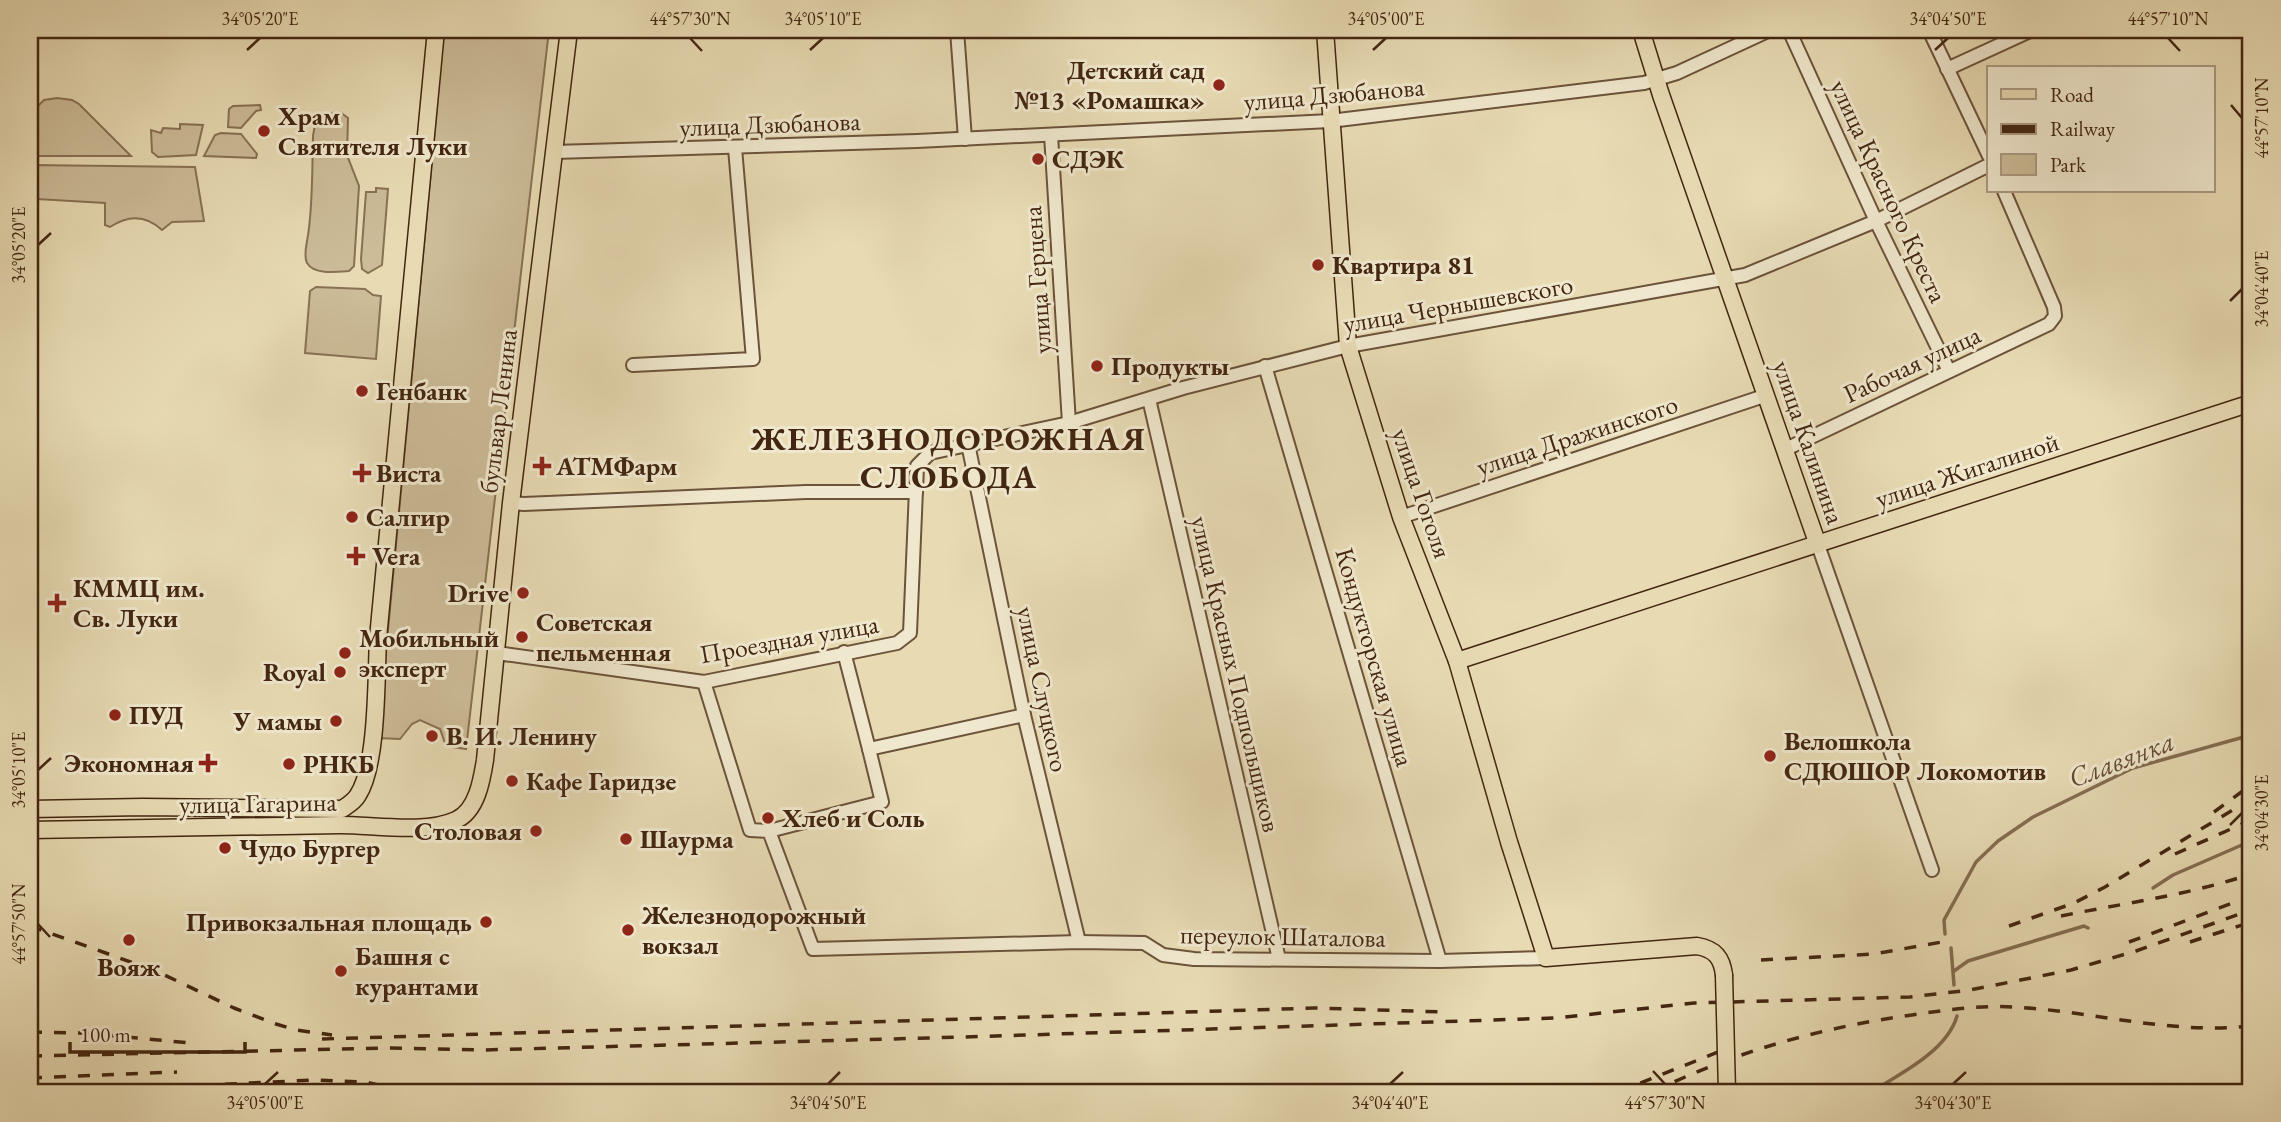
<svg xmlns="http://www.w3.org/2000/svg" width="2281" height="1122" viewBox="0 0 2281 1122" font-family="'EB Garamond',serif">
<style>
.green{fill:#ccbc98;stroke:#887154;stroke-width:2}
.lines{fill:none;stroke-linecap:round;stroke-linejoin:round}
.stream{stroke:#846d52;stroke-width:3.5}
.minor-casing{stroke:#6c533a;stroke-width:16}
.major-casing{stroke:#432611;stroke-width:19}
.minor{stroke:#f0e8ce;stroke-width:12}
.major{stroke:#e8dbb4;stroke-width:16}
.rail{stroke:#432611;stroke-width:3.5;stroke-dasharray:12 12;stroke-linecap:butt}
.major-bridge-casing{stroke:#432611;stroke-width:19;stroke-linecap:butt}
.major-bridge{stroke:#e8dbb4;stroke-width:16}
.ticks{fill:none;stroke:#432611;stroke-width:2.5}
.poi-dot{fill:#8f2418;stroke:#f0e8ce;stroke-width:2.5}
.labels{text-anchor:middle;stroke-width:6;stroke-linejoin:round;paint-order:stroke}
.poi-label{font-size:26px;font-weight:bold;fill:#432611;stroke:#f0e8ce;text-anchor:start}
.street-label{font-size:26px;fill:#432611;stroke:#f0e8ce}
.water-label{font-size:28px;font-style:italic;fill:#644a31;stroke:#f0e8ce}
.district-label{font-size:33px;font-weight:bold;letter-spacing:2px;fill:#432611;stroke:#f0e8ce}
.neatline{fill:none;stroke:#432611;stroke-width:2.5}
.ticks-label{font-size:18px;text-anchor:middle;fill:#432611}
</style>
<rect width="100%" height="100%" fill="#e8dbb4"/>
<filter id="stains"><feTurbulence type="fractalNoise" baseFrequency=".00286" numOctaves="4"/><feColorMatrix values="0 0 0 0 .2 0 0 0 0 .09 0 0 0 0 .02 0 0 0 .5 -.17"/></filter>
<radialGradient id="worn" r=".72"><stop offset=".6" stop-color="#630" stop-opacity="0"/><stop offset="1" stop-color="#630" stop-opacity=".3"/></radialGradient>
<g class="green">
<polygon points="444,30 549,30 466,749 446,746 440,729 420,720 412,724 400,739 378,738"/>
<polygon points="57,98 72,100 79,104 131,156 30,156 30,114 44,100"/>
<polygon points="260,105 261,110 256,111 241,128 228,127 229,109 233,106"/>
<path d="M340 112 348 118 347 155 359 186 354 266 349 271C337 272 314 275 307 263 303 256 307 243 308 235 313 203 312 169 313 136 315 118 321 113 340 112Z"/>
<polygon points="180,124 203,125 196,155 158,157 152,152 151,130 161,133 163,128 180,129"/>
<polygon points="221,133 241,134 257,154 256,158 204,156 215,135"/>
<path d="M30 165 195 167 204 221 172 222 162 230C146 215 128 215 110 227L105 225V203L37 199 35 205H30Z"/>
<polygon points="376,188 388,189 382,265 368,273 362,269 361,259 366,192 376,192"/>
<polygon points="316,287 365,289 373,295 381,296 376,359 305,353 310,291"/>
</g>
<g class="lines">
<g class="stream">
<polyline points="2153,888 2173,875 2251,841"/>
<polyline points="1945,934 1944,920 1976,862 1998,841 2033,817 2133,768 2251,735"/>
<polyline points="1951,948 1954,985"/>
<polyline points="1954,971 1968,961 2084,926 2088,928"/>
<path d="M1871 1092C1900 1074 1947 1051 1957 1016"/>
</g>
<defs>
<g id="minor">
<polyline points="957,30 965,139"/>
<polyline points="1789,30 1876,221 1949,371"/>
<polyline points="1929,30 1989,156"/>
<polyline points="1947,69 2032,30"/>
<polyline points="1051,135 1069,423"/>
<polyline points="554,152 917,141 1330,121 1644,83 1677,73 1770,30"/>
<polyline points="633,365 753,359 735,148"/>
<polyline points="1265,366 1440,961"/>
<polyline points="1149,399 1279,959"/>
<polyline points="968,444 1024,715 1079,942"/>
<polyline points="1786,449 2049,324 2055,316 2054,307 2004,191"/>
<polyline points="511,503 524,504 806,492 916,492"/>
<polyline points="1401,517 1767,395"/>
<polyline points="1818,545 1932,870"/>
<polyline points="844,652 869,749 1024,715"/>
<polyline points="497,653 704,682 897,643 910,633 917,466 930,453 1069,423 1183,388 1348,346 1745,275 1876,221 1989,165"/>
<polyline points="704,682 750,830 769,831 813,949 1079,942 1144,943 1163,955 1194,959 1440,961 1546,958"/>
<polyline points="769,831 882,802 869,749"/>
</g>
<g id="major">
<path d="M1325 30 1348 346 1401 517 1457 661 1509 842 1546 958 1697 946C1715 949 1722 958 1724 975"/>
<polyline points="1641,30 1661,95 1818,545"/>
<polyline points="1457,661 2251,403"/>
<path d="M30 809 143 807 342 809C348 805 354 802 358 795 378 764 376 678 378 638L436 30"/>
<path d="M30 830C133 829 236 826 340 825 374 825 426 834 456 820 477 811 482 779 485 760L511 503 569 30"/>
</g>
</defs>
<use href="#minor" class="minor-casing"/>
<use href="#major" class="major-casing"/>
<use href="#minor" class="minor"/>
<use href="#major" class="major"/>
<g class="rail">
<polyline points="2214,812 2251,785"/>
<polyline points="2175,854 2251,820"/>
<path d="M2061 916C2125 903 2189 895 2251 874"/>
<polyline points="30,926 156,971 234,1008 276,1024 296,1030 332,1035"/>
<polyline points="2009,926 2074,903 2105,887 2251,799"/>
<polyline points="2129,942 2251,896"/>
<polyline points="2190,942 2251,922"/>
<polyline points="1761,960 1874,954 1942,942"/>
<polyline points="30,1032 83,1033 191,1043"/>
<polyline points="322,1039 1315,1008 1445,1012"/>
<polyline points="30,1056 389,1048 483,1050 964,1037 1556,1018 1694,1003 1910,997 1970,990 2071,970 2136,951 2251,910"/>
<polyline points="30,1078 177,1072"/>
<polyline points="57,1092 315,1080 366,1082 407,1092"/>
<polyline points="1618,1092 1728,1048"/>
<path d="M1653 1092C1733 1052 1823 1027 1912 1015 1945 1010 1979 1005 2013 1007 2093 1011 2170 1035 2251 1026"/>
</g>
<defs>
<polyline id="major-bridge" points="1724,975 1727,1092"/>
</defs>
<use href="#major-bridge" class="major-bridge-casing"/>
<use href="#major-bridge" class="major-bridge"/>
</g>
<path class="ticks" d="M690 38 702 51M2168 38 2180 51M247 50 260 38M810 50 823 38M1373 50 1386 38M1935 50 1948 38M2231 105 2242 118M38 245 51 233M2230 301 2242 289M38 770 51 758M2230 825 2242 813M38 924 50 937M1653 1071 1665 1084M265 1084 278 1072M828 1084 840 1072M1390 1084 1403 1072M1953 1084 1966 1072"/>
<g class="poi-dot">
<circle cx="1219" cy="85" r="7"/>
<circle cx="264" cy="131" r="7"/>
<circle cx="1038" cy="159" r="7"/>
<circle cx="1318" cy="265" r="7"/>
<circle cx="1097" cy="366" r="7"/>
<circle cx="362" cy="391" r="7"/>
<path d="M538.5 455.5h7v7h7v7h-7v7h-7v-7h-7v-7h7z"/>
<path d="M358.5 462.5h7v7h7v7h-7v7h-7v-7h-7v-7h7z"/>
<circle cx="352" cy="517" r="7"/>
<path d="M352.5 545.5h7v7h7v7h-7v7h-7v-7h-7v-7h7z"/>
<circle cx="523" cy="593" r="7"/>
<path d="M53.5 592.5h7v7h7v7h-7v7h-7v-7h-7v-7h7z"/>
<circle cx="522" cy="637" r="7"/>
<circle cx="345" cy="653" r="7"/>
<circle cx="340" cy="672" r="7"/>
<circle cx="115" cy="715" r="7"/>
<circle cx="336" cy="721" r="7"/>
<circle cx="432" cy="736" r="7"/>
<circle cx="1770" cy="756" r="7"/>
<path d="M204.5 752.5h7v7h7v7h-7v7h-7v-7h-7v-7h7z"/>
<circle cx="289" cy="764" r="7"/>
<circle cx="512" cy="781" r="7"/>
<circle cx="768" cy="818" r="7"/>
<circle cx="536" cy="831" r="7"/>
<circle cx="626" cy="839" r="7"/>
<circle cx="225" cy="848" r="7"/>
<circle cx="486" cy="922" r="7"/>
<circle cx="628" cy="930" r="7"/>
<circle cx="129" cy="940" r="7"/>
<circle cx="341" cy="971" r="7"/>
</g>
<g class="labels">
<g class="poi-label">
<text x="1205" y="79" text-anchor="end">Детский сад<tspan x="1205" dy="30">№13 «Ромашка»</tspan></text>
<text x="278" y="125">Храм<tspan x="278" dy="30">Святителя Луки</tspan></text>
<text x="1052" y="168">СДЭК</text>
<text x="1332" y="274">Квартира 81</text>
<text x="1111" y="375">Продукты</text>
<text x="376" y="400">Генбанк</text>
<text x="556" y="475">АТМФарм</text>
<text x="376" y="482">Виста</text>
<text x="366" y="526">Салгир</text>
<text x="372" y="565">Vera</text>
<text x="73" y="597">КММЦ им.<tspan x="73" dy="30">Св. Луки</tspan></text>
<text x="509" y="602" text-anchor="end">Drive</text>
<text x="536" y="631">Советская<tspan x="536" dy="30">пельменная</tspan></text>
<text x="359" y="647">Мобильный<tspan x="359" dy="30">эксперт</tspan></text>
<text x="326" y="681" text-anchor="end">Royal</text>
<text x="129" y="724">ПУД</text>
<text x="322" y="730" text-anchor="end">У мамы</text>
<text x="446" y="745">В. И. Ленину</text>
<text x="1784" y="750">Велошкола<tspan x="1784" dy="30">СДЮШОР Локомотив</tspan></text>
<text x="194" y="772" text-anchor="end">Экономная</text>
<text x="303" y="773">РНКБ</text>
<text x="526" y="790">Кафе Гаридзе</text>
<text x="782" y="827">Хлеб и Соль</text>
<text x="522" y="840" text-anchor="end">Столовая</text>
<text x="640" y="848">Шаурма</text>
<text x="239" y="857">Чудо Бургер</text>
<text x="642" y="924">Железнодорожный<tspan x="642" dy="30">вокзал</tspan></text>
<text x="472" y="931" text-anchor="end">Привокзальная площадь</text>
<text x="355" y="965">Башня с<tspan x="355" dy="30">курантами</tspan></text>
<text x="129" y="976" text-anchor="middle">Вояж</text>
</g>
<g class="street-label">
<text transform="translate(1334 94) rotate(-5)" y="9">улица Дзюбанова</text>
<text transform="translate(770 124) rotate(-2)" y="9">улица Дзюбанова</text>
<text transform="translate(1889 191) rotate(65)" y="9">улица Красного Креста</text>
<text transform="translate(1037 280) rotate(-94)" y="9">улица Герцена</text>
<text transform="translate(1458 304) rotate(-10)" y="9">улица Чернышевского</text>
<text transform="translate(1912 364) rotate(-25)" y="9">Рабочая улица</text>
<text transform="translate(498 411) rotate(-83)" y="9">бульвар Ленина</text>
<text transform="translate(1577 435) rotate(-18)" y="9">улица Дражинского</text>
<text transform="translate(1809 442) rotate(71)" y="9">улица Калинина</text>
<text transform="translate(1967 470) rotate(-18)" y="9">улица Жигалиной</text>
<text transform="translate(1422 493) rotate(71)" y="9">улица Гоголя</text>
<text transform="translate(789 639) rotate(-10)" y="9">Проездная улица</text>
<text transform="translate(1375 657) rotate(74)" y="9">Кондукторская улица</text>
<text transform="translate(1236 674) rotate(77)" y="9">улица Красных Подпольщиков</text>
<text transform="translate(1043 689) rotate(78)" y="9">улица Слуцкого</text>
<text transform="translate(258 803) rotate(-1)" y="9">улица Гагарина</text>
<text transform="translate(1283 936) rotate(1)" y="9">переулок Шаталова</text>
</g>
<g class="water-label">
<text transform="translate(2121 759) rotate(-21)" y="10">Славянка</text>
</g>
<g class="district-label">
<text x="949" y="450">ЖЕЛЕЗНОДОРОЖНАЯ<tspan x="949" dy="38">СЛОБОДА</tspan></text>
</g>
</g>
<rect width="2281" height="1122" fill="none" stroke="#e8dbb4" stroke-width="77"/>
<rect x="1987" y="66" width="228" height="126" fill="#f0e8ce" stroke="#ab9a82" stroke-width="2"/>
<rect x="2001" y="89" width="35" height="10" fill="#e8dbb4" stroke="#ab9a82" stroke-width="2"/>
<text x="2050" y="102" font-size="21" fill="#432611">Road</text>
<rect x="2001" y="124" width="35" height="10" fill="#432611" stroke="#ab9a82" stroke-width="2"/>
<text x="2050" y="136" font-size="21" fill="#432611">Railway</text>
<rect x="2001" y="154" width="35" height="21" fill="#ccbc98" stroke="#ab9a82" stroke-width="2"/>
<text x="2050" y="172" font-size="21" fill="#432611">Park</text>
<path d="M70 1042v10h175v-10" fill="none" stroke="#432611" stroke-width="3.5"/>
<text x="80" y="1042" font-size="21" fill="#432611" stroke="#f0e8ce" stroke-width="5" paint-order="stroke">100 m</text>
<rect x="38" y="38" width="2204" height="1046" class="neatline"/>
<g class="ticks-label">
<text x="260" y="25">34°05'20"E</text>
<text x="690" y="25">44°57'30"N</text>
<text x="823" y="25">34°05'10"E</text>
<text x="1386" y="25">34°05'00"E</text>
<text x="1948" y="25">34°04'50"E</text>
<text x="2168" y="25">44°57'10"N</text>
<text transform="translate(2262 118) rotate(-90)" y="6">44°57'10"N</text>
<text transform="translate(19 245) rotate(-90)" y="6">34°05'20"E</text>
<text transform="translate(2262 289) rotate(-90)" y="6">34°04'40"E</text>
<text transform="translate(19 770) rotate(-90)" y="6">34°05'10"E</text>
<text transform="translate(2262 813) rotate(-90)" y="6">34°04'30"E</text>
<text transform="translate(19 924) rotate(-90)" y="6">44°57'50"N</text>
<text x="265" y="1109">34°05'00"E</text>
<text x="828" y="1109">34°04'50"E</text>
<text x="1390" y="1109">34°04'40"E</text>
<text x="1665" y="1109">44°57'30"N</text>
<text x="1953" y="1109">34°04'30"E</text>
</g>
<rect width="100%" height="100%" filter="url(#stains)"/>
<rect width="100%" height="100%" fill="url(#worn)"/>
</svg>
